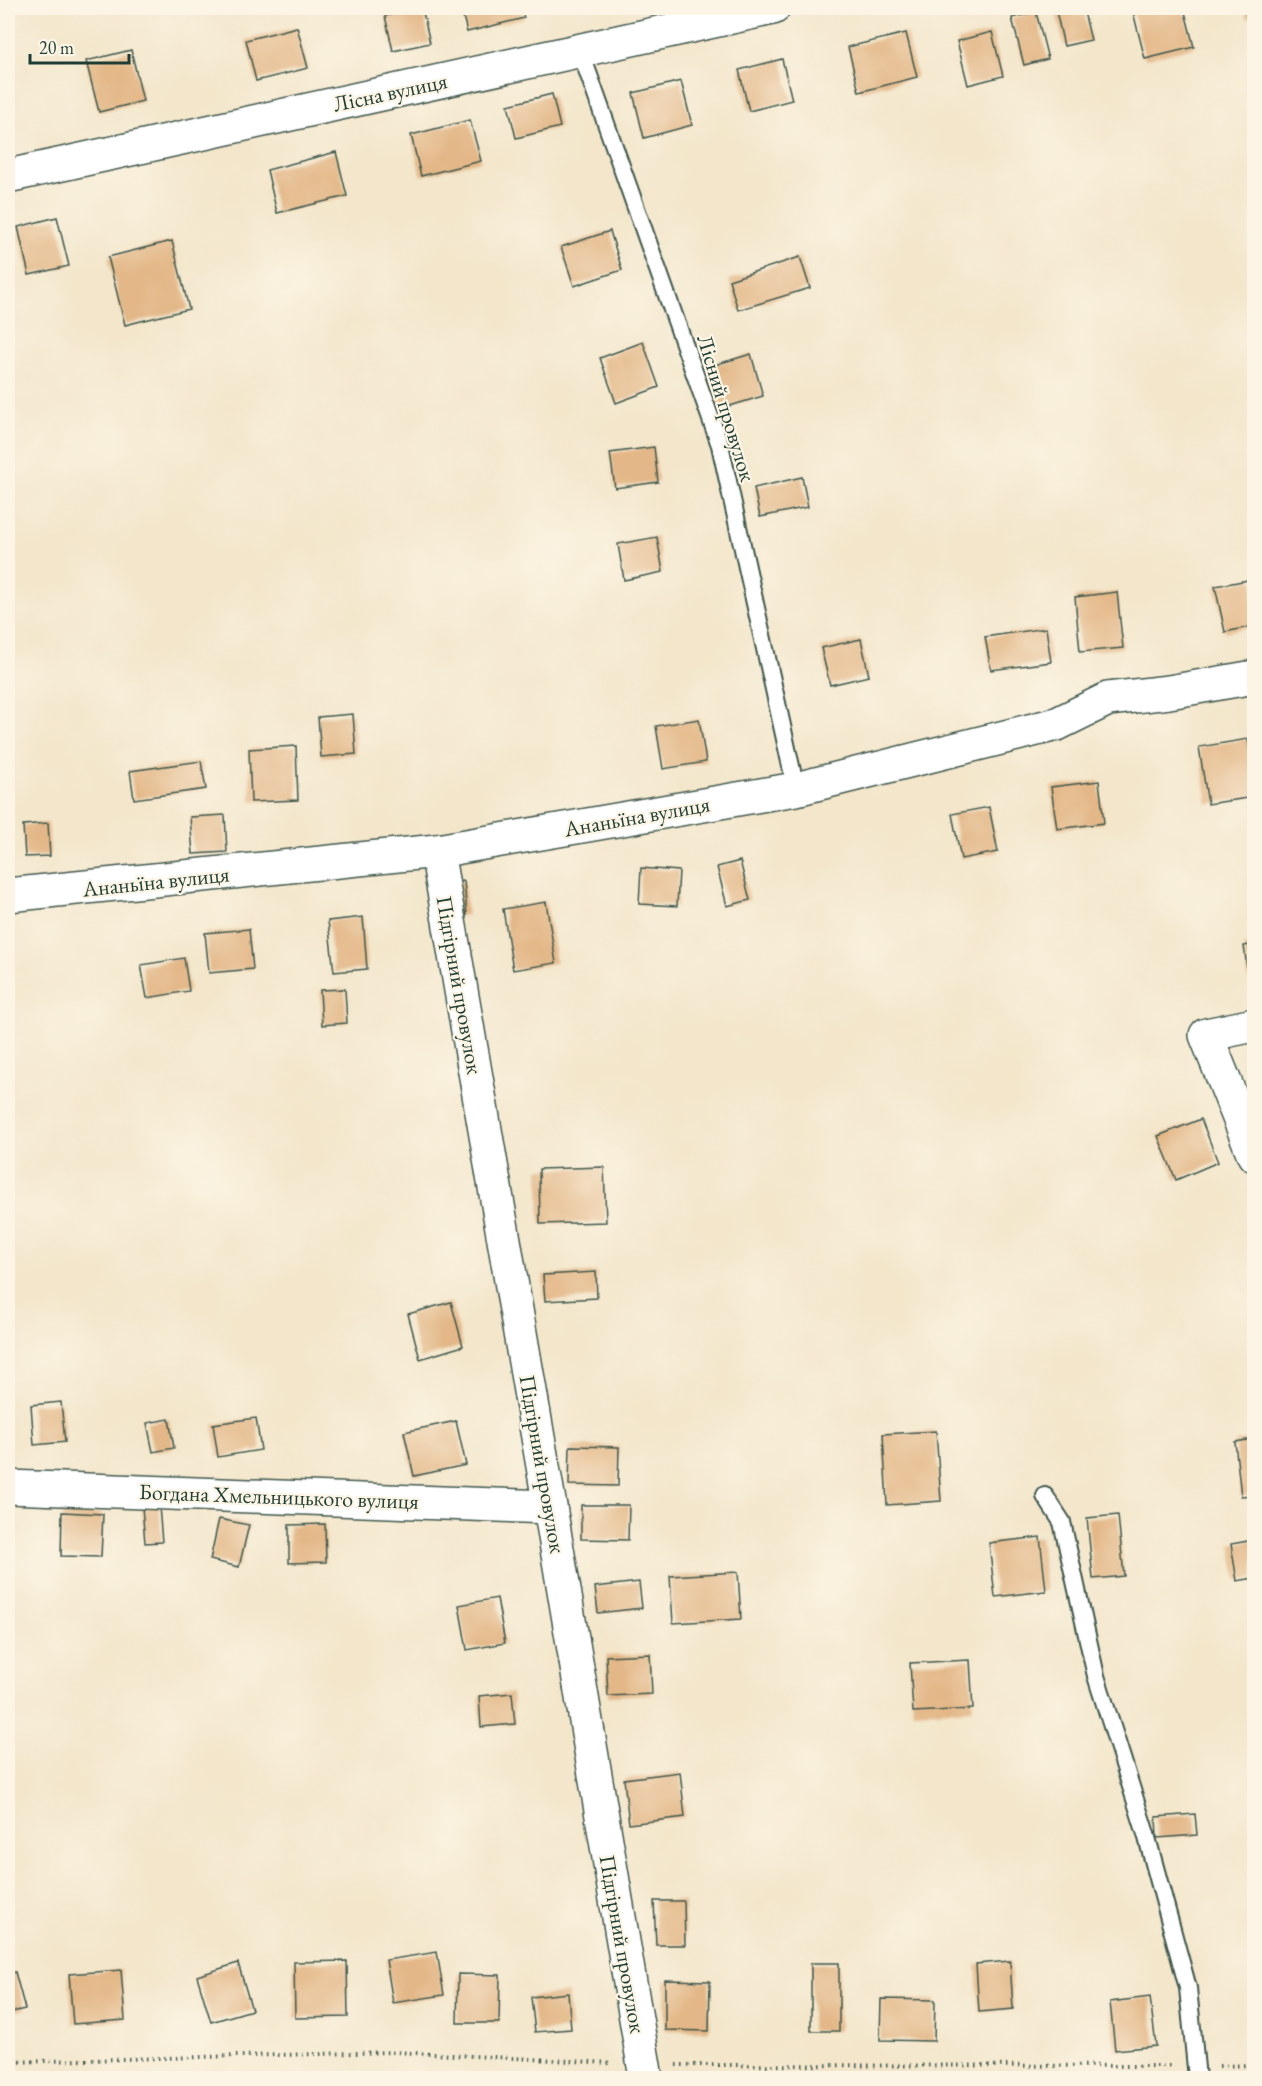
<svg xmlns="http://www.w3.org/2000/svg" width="1262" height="2086" viewBox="0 0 1262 2086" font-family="'EB Garamond',serif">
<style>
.building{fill:#e3b787}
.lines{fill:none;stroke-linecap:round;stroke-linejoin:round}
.lane-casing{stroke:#3f564b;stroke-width:20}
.street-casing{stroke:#3f564b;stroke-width:36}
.path{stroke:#3f564b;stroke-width:4;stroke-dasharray:1.5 4.5;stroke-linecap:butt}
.lane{stroke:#fff;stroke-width:16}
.street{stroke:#fff;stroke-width:33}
.labels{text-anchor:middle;stroke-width:4.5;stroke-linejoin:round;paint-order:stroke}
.street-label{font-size:22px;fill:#1f3d34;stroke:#fcf5e5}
</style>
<rect width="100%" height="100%" fill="#fcf5e5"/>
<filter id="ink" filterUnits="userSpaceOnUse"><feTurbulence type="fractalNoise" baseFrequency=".0167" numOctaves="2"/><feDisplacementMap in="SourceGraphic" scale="12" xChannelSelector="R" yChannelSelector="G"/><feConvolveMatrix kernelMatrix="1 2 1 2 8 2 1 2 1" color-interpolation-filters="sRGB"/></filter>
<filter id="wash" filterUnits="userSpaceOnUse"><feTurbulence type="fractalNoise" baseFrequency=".008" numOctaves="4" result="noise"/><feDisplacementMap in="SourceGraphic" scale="24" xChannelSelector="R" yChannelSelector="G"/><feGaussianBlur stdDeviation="1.35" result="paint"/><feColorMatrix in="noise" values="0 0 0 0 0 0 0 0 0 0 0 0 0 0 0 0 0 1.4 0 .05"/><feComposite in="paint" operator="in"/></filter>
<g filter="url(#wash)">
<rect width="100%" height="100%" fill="#f3e6cb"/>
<g id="blocks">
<g class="building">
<polygon points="422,8 430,43 393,51 385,16"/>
<polygon points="461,8 521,8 524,18 467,32"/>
<polygon points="1071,8 1083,8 1091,40 1064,46 1056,11"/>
<polygon points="1132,8 1184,8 1194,47 1145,59"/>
<polygon points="1244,8 1254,8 1254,17 1247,19"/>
<polygon points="1036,12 1048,59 1024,65 1012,18"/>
<polygon points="297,27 308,68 256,81 246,40"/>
<polygon points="992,32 1003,76 968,85 957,41"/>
<polygon points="906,33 917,77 859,92 848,47"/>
<polygon points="131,50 143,101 99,112 86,61"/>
<polygon points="782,59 792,100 749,111 739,70"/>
<polygon points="681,81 692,125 644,138 633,93"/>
<polygon points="552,94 560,127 516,138 508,105"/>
<polygon points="470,120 481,161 421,176 411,135"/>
<polygon points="336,152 347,196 277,213 267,170"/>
<polygon points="57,217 69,266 29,275 18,227"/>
<polygon points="610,231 622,270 574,286 561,247"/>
<polygon points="172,241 189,309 125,325 108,257"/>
<polygon points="800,257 810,288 738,310 729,280"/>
<polygon points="643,342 659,387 616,403 600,358"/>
<polygon points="751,354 763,396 713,411 701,369"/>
<polygon points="654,447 658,482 615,488 610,453"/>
<polygon points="802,477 808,507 760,517 754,488"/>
<polygon points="657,537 663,572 624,580 618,544"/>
<polygon points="1254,579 1254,626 1225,632 1215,586"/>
<polygon points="1117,592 1123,648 1080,652 1075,597"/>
<polygon points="1046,628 1051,662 991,670 985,637"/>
<polygon points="861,639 869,676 830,685 821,648"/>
<polygon points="353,714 356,754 321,757 318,717"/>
<polygon points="699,719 706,762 663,769 656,726"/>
<polygon points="1248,739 1254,782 1254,797 1208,804 1199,747"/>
<polygon points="296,746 298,800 251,802 249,749"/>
<polygon points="201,761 206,789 134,799 130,771"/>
<polygon points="1099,781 1104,823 1057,829 1051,787"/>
<polygon points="989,807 998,852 961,859 952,814"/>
<polygon points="225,815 227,852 193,854 190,817"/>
<polygon points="48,823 50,856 25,857 23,825"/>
<polygon points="740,861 750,900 727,906 717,867"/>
<polygon points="641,868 679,871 677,906 639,904"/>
<polygon points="464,881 467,915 452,916 448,883"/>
<polygon points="546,902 556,963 513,970 503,909"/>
<polygon points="363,917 367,969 334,972 328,921"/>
<polygon points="249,929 253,969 209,973 205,933"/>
<polygon points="1254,944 1254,981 1249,982 1244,946"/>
<polygon points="184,958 189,991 147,998 141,965"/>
<polygon points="345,989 347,1023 322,1025 320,990"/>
<polygon points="1201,1119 1218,1162 1176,1180 1158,1136"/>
<polygon points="604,1167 606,1222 540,1224 539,1169"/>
<polygon points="596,1272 597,1298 545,1301 543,1275"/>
<polygon points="451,1302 463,1346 420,1359 408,1314"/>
<polygon points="61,1402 65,1442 34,1445 31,1405"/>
<polygon points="256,1418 261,1450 218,1457 213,1424"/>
<polygon points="169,1419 174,1448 153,1452 147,1423"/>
<polygon points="456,1421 466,1465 414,1476 404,1432"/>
<polygon points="936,1431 941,1501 887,1505 883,1434"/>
<polygon points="1254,1439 1254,1495 1241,1496 1235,1442"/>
<polygon points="570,1446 619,1447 618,1486 569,1485"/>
<polygon points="581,1505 629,1505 628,1540 581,1539"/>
<polygon points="159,1506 162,1542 145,1543 142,1507"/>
<polygon points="62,1512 103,1514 101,1557 61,1556"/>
<polygon points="1118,1515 1124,1576 1093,1579 1087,1518"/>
<polygon points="219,1519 249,1525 239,1567 210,1560"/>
<polygon points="325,1524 326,1562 289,1563 289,1525"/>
<polygon points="1040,1537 1046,1591 995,1597 989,1543"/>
<polygon points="1254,1540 1254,1578 1237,1581 1231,1544"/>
<polygon points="738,1572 741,1619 673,1623 670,1576"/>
<polygon points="639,1582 642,1608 598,1613 595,1587"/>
<polygon points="497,1598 505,1643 467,1650 459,1605"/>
<polygon points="650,1654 652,1694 608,1696 606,1656"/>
<polygon points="970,1660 973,1709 913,1712 910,1663"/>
<polygon points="512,1693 515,1724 481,1727 479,1696"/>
<polygon points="680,1772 685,1817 629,1824 624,1779"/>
<polygon points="1195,1814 1197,1835 1157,1838 1156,1817"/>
<polygon points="654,1901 684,1901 685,1945 656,1945"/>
<polygon points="437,1952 444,1995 393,2003 386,1960"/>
<polygon points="347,1961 348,2017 295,2018 294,1962"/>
<polygon points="1010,1961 1013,2009 979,2012 976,1964"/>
<polygon points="238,1963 252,2010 211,2022 197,1976"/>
<rect x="811" y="1963" width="28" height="68"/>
<polygon points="121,1970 125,2020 73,2024 69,1974"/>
<polygon points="15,1972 25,2009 8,2013 8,1974"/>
<polygon points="458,1974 500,1975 499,2023 457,2023"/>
<polygon points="665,1980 710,1981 709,2031 665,2030"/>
<polygon points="568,1993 571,2029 535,2032 531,1997"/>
<polygon points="1150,1997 1156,2046 1115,2050 1110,2002"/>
<polygon points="881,1999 935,2000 934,2041 880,2040"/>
</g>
</g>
</g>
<g filter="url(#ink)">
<use href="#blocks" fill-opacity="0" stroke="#3f564b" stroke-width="1.5"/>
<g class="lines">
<defs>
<g id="lane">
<polyline points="580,50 720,445 796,789"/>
<polyline points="1045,1496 1062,1522 1096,1676 1146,1834 1188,1988 1197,2078"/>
</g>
<g id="street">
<polyline points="8,176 773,8"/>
<polyline points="437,851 550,1507 646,2078"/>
<polyline points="8,895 437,851 796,789 1057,724 1108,699 1169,692 1254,677"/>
<polyline points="1254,1025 1206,1035 1254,1155"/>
<polyline points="8,1487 550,1507"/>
</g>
</defs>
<use href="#lane" class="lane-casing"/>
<use href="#street" class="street-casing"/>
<g class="path">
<polyline points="8,2062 394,2052 612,2063"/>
<polyline points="676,2065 1170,2066"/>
<polyline points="1219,2066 1254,2065"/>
</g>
<use href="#lane" class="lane"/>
<use href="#street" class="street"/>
</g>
</g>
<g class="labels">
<g class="street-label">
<text transform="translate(390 92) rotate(-12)" y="8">Лісна вулиця</text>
<text transform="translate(727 408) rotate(73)" y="8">Лісний провулок</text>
<text transform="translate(637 816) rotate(-10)" y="8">Ананьїна вулиця</text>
<text transform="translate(156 881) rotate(-6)" y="8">Ананьїна вулиця</text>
<text transform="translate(460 985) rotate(80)" y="8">Підгірний провулок</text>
<text transform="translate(543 1464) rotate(80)" y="8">Підгірний провулок</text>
<text transform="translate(279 1496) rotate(2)" y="8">Богдана Хмельницького вулиця</text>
<text transform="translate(623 1944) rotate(80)" y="8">Підгірний провулок</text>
</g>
</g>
<rect width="1262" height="2086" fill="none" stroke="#fcf5e5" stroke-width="30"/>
<path d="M30 54v9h99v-9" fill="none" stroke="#1f3d34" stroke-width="3"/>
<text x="39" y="54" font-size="18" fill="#1f3d34" stroke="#fcf5e5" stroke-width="4.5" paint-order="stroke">20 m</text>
</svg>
